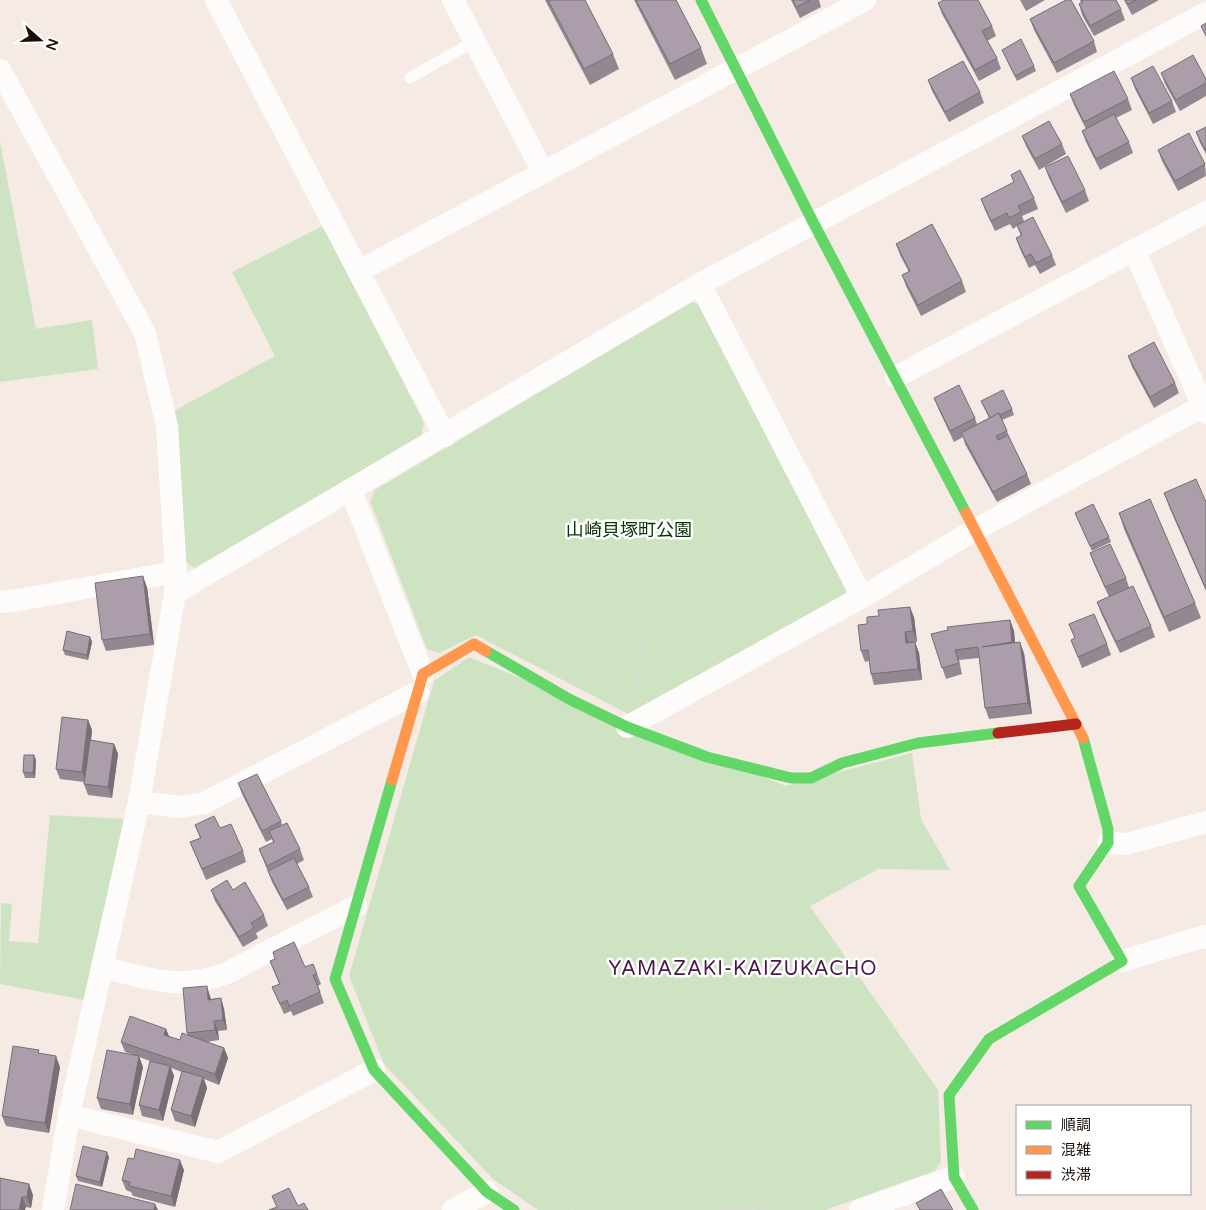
<svg xmlns="http://www.w3.org/2000/svg" width="1206" height="1210" viewBox="0 0 1206 1210" font-family="'Varela Round','Noto Sans JP',sans-serif">
<style>
.green{fill:#cde3c1}
.lines{fill:none;stroke-linecap:round;stroke-linejoin:round}
.path{stroke:#dddad8;stroke-width:3;stroke-dasharray:4 4;stroke-linecap:butt}
.lane{stroke:#fefcfb;stroke-width:11}
.street{stroke:#fefcfb;stroke-width:22}
.fast{stroke:#63d668;stroke-width:11}
.slow{stroke:#ff974d;stroke-width:11}
.jam{stroke:#b3261e;stroke-width:11}
.wall{fill:#938791}
.shaded-wall{fill:#786e76}
.building{fill:#ab9da9;stroke:#786e76}
.labels{text-anchor:middle;stroke-width:5;stroke-linejoin:round;paint-order:stroke}
.park-label{font-size:18px;fill:#053400;stroke:#fff}
.quarter-label{font-size:20px;letter-spacing:1px;fill:#4a1847;stroke:#fff}
</style>
<rect width="100%" height="100%" fill="#f5eae4"/>
<g class="green">
<polygon points="0,142 36,329 92,320 98,369 0,382"/>
<polygon points="323,226 424,423 421,436 195,568 185,562 174,411 275,356 232,272"/>
<polygon points="692,302 704,305 848,587 844,598 630,715 476,635 439,653 427,649 370,501 375,490"/>
<polygon points="469,657 786,786 912,753 921,819 950,870 878,869 810,906 938,1090 941,1162 935,1171 825,1210 538,1210 493,1179 384,1064 349,976 434,681"/>
<polygon points="50,815 126,819 85,1000 0,984 1,903 12,904 9,941 38,943"/>
</g>
<g class="lines">
<g class="path">
<polyline points="495,688 455,703 411,859 374,970 374,990 396,1038 505,1164 567,1208 579,1210"/>
<polyline points="636,694 648,607 671,538 713,487 762,453"/>
<polyline points="711,1210 755,1209 801,1197 894,1163 901,1151 925,1137"/>
</g>
<polyline class="lane" points="410,78 475,41"/>
<g class="street">
<polyline points="216,0 445,436"/>
<polyline points="453,0 543,172"/>
<polyline points="0,70 145,333 167,426 176,572 175,593 139,802 69,1115 53,1210"/>
<polyline points="1134,250 1206,413"/>
<polyline points="359,271 865,0"/>
<polyline points="700,284 862,597"/>
<polyline points="896,377 1206,212"/>
<polyline points="351,491 423,674"/>
<polyline points="175,593 700,284 1206,13"/>
<polyline points="0,602 18,600 176,572"/>
<polyline points="627,727 862,597 975,530 1203,406"/>
<polyline points="139,802 179,807 204,803 418,692"/>
<polyline points="1108,843 1126,844 1206,822"/>
<polyline points="1122,961 1205,936 1206,938"/>
<path d="M102 967C150 979 179 991 227 973L356 906"/>
<polyline points="69,1115 218,1152 374,1070"/>
<polyline points="453,1210 487,1192"/>
<polyline points="860,1210 954,1177"/>
</g>
<g class="fast">
<polyline points="701,0 813,222 966,513"/>
<polyline points="486,651 569,699 627,727 707,757 791,778 811,778 842,763 918,743 998,733"/>
<polyline points="392,780 335,979 374,1070 487,1192 514,1210"/>
<polyline points="973,1210 954,1177 949,1095 989,1039 1122,961 1079,886 1108,843 1108,829 1083,738"/>
</g>
<g class="slow">
<polyline points="966,513 1083,738"/>
<polyline points="392,780 423,674 474,644 486,651"/>
</g>
<polyline class="jam" points="998,733 1076,724"/>
</g>
<g class="wall">
<polygon points="545,0 585,0 613,54 619,69 590,85"/>
<polygon points="634,0 676,0 701,48 707,64 675,80"/>
<polygon points="791,0 819,0 821,7 800,18"/>
<polygon points="1020,0 1045,0 1026,11"/>
<polygon points="1080,0 1116,0 1121,9 1125,20 1094,36 1082,15 1079,4 1081,3"/>
<polygon points="1124,0 1159,0 1132,15"/>
<polygon points="938,3 992,26 996,36 987,41 997,58 1001,69 979,81 942,14"/>
<polygon points="1030,19 1094,41 1097,52 1057,73 1034,30"/>
<polygon points="1002,50 1034,66 1036,71 1017,81"/>
<polygon points="1161,73 1206,79 1206,96 1180,111 1165,84"/>
<polygon points="1131,78 1172,101 1176,112 1153,124 1135,89"/>
<polygon points="928,80 980,92 984,103 949,122 932,91"/>
<polygon points="1070,94 1128,99 1132,110 1116,118 1129,142 1133,153 1100,170 1086,142 1082,131 1086,129 1074,105"/>
<polygon points="1206,127 1206,154 1200,143 1196,132"/>
<polygon points="1022,136 1062,144 1066,154 1039,170 1026,146"/>
<polygon points="1158,150 1205,164 1206,176 1178,191 1162,161"/>
<polygon points="1045,167 1085,190 1089,201 1066,213 1049,178"/>
<polygon points="1011,175 1034,198 1038,209 1022,216 1024,221 1052,255 1056,265 1040,274 1035,265 1029,268 1020,249 1016,238 1021,236 1017,226 1013,229 1010,224 995,231 985,210 981,199 1014,183"/>
<polygon points="896,244 962,281 966,292 921,316 906,286 902,275 909,272 900,255"/>
<polygon points="1128,356 1175,383 1179,393 1154,408 1132,367"/>
<polygon points="934,398 975,418 977,424 989,418 981,401 1012,409 1014,415 1002,420 1007,431 1011,442 1027,474 1031,484 997,502 965,444 963,437 954,442 938,408"/>
<polygon points="1164,493 1206,502 1206,591 1170,509"/>
<polygon points="1075,513 1109,537 1111,542 1092,551"/>
<polygon points="1119,513 1195,603 1201,618 1169,632 1124,529"/>
<polygon points="1090,553 1126,578 1129,587 1151,626 1155,637 1120,653 1101,613 1097,602 1109,597 1094,564"/>
<polygon points="147,587 154,645 106,651 102,640"/>
<polygon points="914,617 917,642 915,642 919,653 922,680 874,685 871,674 869,661 865,662 861,651 867,624"/>
<polygon points="1010,620 1014,631 1015,643 1024,653 1032,714 989,719 985,708 979,658 959,660 962,674 946,679 931,634"/>
<polygon points="1069,624 1107,644 1111,655 1082,668 1071,640 1075,639"/>
<polygon points="90,637 92,642 88,660 65,655 63,650"/>
<polygon points="88,720 92,730 91,741 114,744 118,754 112,798 88,795 84,784 84,782 60,779 56,769"/>
<polygon points="36,760 35,778 25,778 23,772"/>
<polygon points="238,783 281,821 282,825 300,849 304,860 297,864 309,887 313,897 287,910 272,882 259,849 273,842 272,839 266,842 242,794"/>
<polygon points="195,825 220,828 243,851 246,862 206,880 190,842 200,838"/>
<polygon points="211,890 233,890 264,915 268,926 256,933 258,938 243,947 215,901"/>
<polygon points="270,961 305,967 317,974 321,984 318,986 324,1003 293,1016 291,1011 284,1014 272,987 279,984"/>
<polygon points="210,996 211,999 221,998 224,1009 227,1030 218,1031 219,1040 207,1042 224,1048 228,1058 219,1085 204,1079 207,1088 195,1127 175,1121 171,1110 182,1072 171,1068 174,1076 163,1121 142,1116 139,1105 150,1061 139,1057 143,1067 133,1115 101,1109 97,1098 134,1055 125,1052 121,1042 166,1029 169,1036 180,1040 188,1035 187,1033"/>
<polygon points="60,1067 49,1133 6,1126 2,1116"/>
<polygon points="109,1157 102,1187 78,1181 76,1176"/>
<polygon points="184,1170 175,1207 133,1196 131,1192 126,1190 122,1180"/>
<polygon points="0,1178 33,1195 31,1208 26,1207"/>
</g>
<g class="shaded-wall">
<polygon points="143,576 147,587 154,645 150,634"/>
<polygon points="910,607 914,617 917,642 913,631"/>
<polygon points="1010,620 1014,631 1016,653 1012,642"/>
<polygon points="905,632 909,643 906,643"/>
<polygon points="90,637 92,642 88,660 87,655"/>
<polygon points="915,642 919,653 922,680 918,669"/>
<polygon points="1020,642 1024,653 1032,714 1028,703"/>
<polygon points="88,720 92,730 86,782 82,772"/>
<polygon points="114,744 118,754 112,798 108,787"/>
<polygon points="34,755 36,760 35,778 33,773"/>
<polygon points="207,986 210,996 212,1010 208,1000"/>
<polygon points="221,998 224,1009 227,1030 223,1020"/>
<polygon points="214,1021 218,1031 219,1040 215,1030"/>
<polygon points="166,1029 170,1039 164,1035"/>
<polygon points="224,1048 228,1058 219,1085 215,1074"/>
<polygon points="56,1056 60,1067 49,1133 45,1123"/>
<polygon points="139,1056 143,1067 133,1115 130,1104"/>
<polygon points="170,1066 174,1076 163,1121 159,1110"/>
<polygon points="203,1077 207,1088 195,1127 191,1116"/>
<polygon points="107,1152 109,1157 102,1187 100,1182"/>
<polygon points="180,1160 184,1170 175,1207 171,1196"/>
<polygon points="29,1184 33,1195 31,1208 27,1197"/>
<polygon points="22,1197 26,1207 25,1210 19,1210"/>
<polygon points="155,1204 158,1210 154,1210"/>
</g>
<g class="building">
<polygon points="548,0 585,0 613,54 584,69"/>
<polygon points="636,0 676,0 701,48 670,64"/>
<polygon points="793,0 810,0 796,7"/>
<polygon points="944,0 978,0 992,26 982,31 997,58 975,70 938,3"/>
<polygon points="1066,0 1071,0 1094,41 1054,63 1030,19"/>
<polygon points="1082,0 1116,0 1121,9 1090,26 1079,4 1083,2"/>
<polygon points="1125,0 1136,0 1128,4"/>
<polygon points="1206,23 1206,36 1201,26"/>
<polygon points="1021,39 1034,66 1015,76 1002,50"/>
<polygon points="1193,55 1206,79 1206,83 1176,100 1161,73"/>
<polygon points="963,61 980,92 945,112 928,80"/>
<polygon points="1153,66 1172,101 1149,113 1131,78"/>
<polygon points="1114,71 1128,99 1084,122 1070,94"/>
<polygon points="1114,114 1129,142 1096,159 1082,131"/>
<polygon points="1049,121 1062,144 1035,159 1022,136"/>
<polygon points="1206,127 1206,151 1196,132"/>
<polygon points="1189,133 1205,164 1175,181 1158,150"/>
<polygon points="1068,156 1085,190 1062,202 1045,167"/>
<polygon points="1020,170 1034,198 1018,206 1021,212 1009,218 1007,213 991,221 981,199 1014,182 1011,175"/>
<polygon points="1033,217 1052,255 1036,263 1031,254 1025,257 1016,238 1022,235 1017,225"/>
<polygon points="932,224 962,281 918,305 902,275 910,271 896,244"/>
<polygon points="1154,342 1175,383 1150,397 1128,356"/>
<polygon points="959,385 975,418 950,431 934,398"/>
<polygon points="1003,390 1012,409 1000,415 999,413 990,418 981,401"/>
<polygon points="999,413 1007,431 996,436 998,440 1008,435 1027,474 993,492 961,433"/>
<polygon points="1196,479 1206,502 1206,589 1164,493"/>
<polygon points="1150,499 1195,603 1164,617 1119,513"/>
<polygon points="1093,504 1109,537 1090,546 1075,513"/>
<polygon points="1110,544 1126,578 1105,587 1090,553"/>
<polygon points="143,576 150,634 102,640 95,583"/>
<polygon points="1133,586 1151,626 1116,642 1097,602"/>
<polygon points="910,607 913,631 905,632 906,643 915,642 918,669 871,674 868,650 861,651 858,625 867,624 867,617 879,616 878,610"/>
<polygon points="1094,614 1107,644 1078,657 1071,640 1075,638 1069,624"/>
<polygon points="1010,620 1012,642 982,647 1020,642 1028,703 985,708 978,647 955,650 959,663 942,668 931,634 948,630 947,627"/>
<polygon points="67,631 90,637 87,655 63,650"/>
<polygon points="62,717 88,720 82,772 56,769"/>
<polygon points="90,740 114,744 108,787 84,784"/>
<polygon points="24,755 34,755 33,773 23,772"/>
<polygon points="257,774 281,821 262,831 238,783"/>
<polygon points="214,816 220,828 231,824 243,851 202,869 190,842 201,838 195,825"/>
<polygon points="287,823 300,849 267,866 259,849 274,842 269,831"/>
<polygon points="294,858 309,887 283,900 268,871"/>
<polygon points="227,880 233,890 245,882 264,915 251,923 254,928 239,937 211,890"/>
<polygon points="294,942 305,967 313,964 317,974 313,975 320,992 289,1006 287,1000 280,1004 272,987 280,984 270,961 275,959 273,952"/>
<polygon points="207,986 208,1000 221,998 223,1020 214,1021 215,1030 187,1033 183,988"/>
<polygon points="130,1016 166,1029 164,1035 180,1040 182,1033 224,1048 215,1074 121,1042"/>
<polygon points="13,1046 39,1050 38,1053 56,1056 45,1123 2,1116"/>
<polygon points="107,1050 139,1056 130,1104 97,1098"/>
<polygon points="150,1061 170,1066 159,1110 139,1105"/>
<polygon points="182,1071 203,1077 191,1116 171,1110"/>
<polygon points="83,1146 107,1152 100,1182 76,1176"/>
<polygon points="136,1149 180,1160 171,1196 129,1186 130,1182 122,1180 128,1158 134,1159"/>
<polygon points="0,1178 29,1184 27,1197 22,1197 19,1210 0,1210"/>
<polygon points="76,1184 155,1204 154,1210 70,1210"/>
<polygon points="289,1188 298,1206 304,1203 308,1210 269,1210 277,1207 272,1196"/>
<polygon points="941,1189 953,1210 920,1210 916,1203"/>
</g>
<g class="labels">
<g class="park-label">
<text x="629" y="536">山崎貝塚町公園</text>
</g>
<g class="quarter-label">
<text x="743" y="975">YAMAZAKI-KAIZUKACHO</text>
</g>
</g>
<rect x="1016" y="1105" width="175" height="90" fill="#ffffff" stroke="#a39f9c"/>
<rect x="1026" y="1121" width="25" height="8" fill="#63d668" stroke="#a39f9c"/>
<text x="1061" y="1130" font-size="15" fill="#1a0f08">順調</text>
<rect x="1026" y="1146" width="25" height="8" fill="#ff974d" stroke="#a39f9c"/>
<text x="1061" y="1155" font-size="15" fill="#1a0f08">混雑</text>
<rect x="1026" y="1171" width="25" height="8" fill="#b3261e" stroke="#a39f9c"/>
<text x="1061" y="1180" font-size="15" fill="#1a0f08">渋滞</text>
<g transform="translate(40 40) rotate(110)" stroke="#ffffff" stroke-width="4" paint-order="stroke">
<path d="M0-4L9 19L0 12L-9 19Z" fill="#1a0f08"/>
<text y="-8" font-size="14" font-weight="bold" text-anchor="middle" fill="#1a0f08">N</text>
</g>
</svg>
